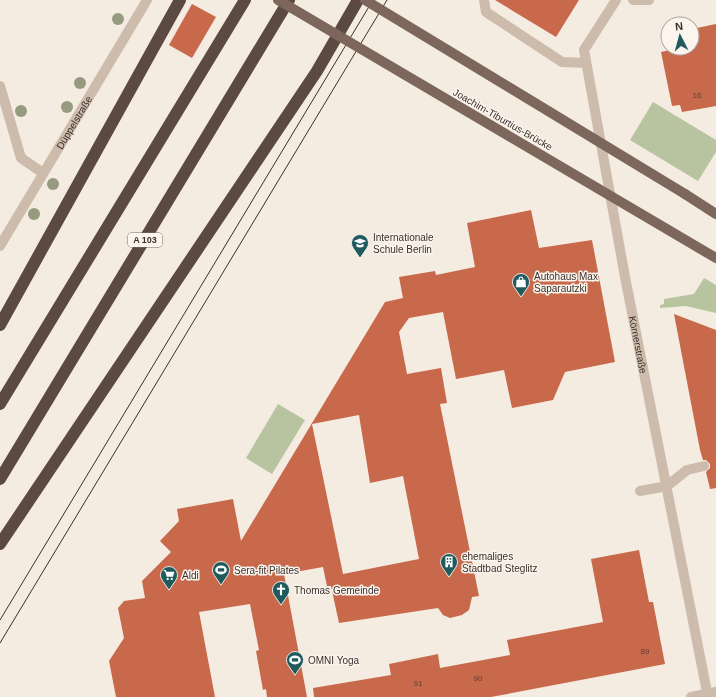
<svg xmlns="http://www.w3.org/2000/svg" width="716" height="697" viewBox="0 0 716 697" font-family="Helvetica,sans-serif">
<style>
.green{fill:#b8c4a0}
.building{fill:#c8694b;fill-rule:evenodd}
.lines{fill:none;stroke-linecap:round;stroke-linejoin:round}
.minor{stroke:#cdbbac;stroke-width:10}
.major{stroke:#7d675c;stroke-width:10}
.highway{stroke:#5c4a42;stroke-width:12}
.tram{stroke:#3b302b;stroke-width:1}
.major-bridge{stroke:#7d675c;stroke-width:10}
.tree{fill:#969b7f}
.labels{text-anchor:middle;stroke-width:3;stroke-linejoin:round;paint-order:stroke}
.number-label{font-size:8px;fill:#5e3e33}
.shield{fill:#fbf5ee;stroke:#756b66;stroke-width:1}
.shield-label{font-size:9px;font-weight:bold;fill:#3b302b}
.street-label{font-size:10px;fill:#3b302b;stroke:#fbf5ee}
.poi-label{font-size:10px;fill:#3b302b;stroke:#fbf5ee;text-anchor:start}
</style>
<rect width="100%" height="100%" fill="#f4ebe1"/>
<g class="green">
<polygon points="653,102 716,140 716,152 698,181 630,140"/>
<polygon points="704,278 716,285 716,313 686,306 660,308 660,305 664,304 664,299 694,294"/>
<polygon points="278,404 305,420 272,474 246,458"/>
</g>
<g class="building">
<polygon points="495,0 579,0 556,37"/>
<polygon points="192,4 216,17 192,58 169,45"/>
<polygon points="716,24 716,106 682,112 680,105 672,106 661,52 670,50 669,48 692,48 692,29"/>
<path d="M531 210 539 248 592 240 615 362 565 372 553 400 512 408 504 370 456 379 443 312 409 318 399 332 407 374 441 368 447 403 440 404 479 596 472 597 469 610 462 615 450 618 443 615 438 608 339 623 331 586H327L323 567 284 574 307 697H267L266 689 263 690 256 651 259 650 250 604 199 612 215 697H116L109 661 124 638 118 608 124 601 145 598 142 581 171 552 160 541 179 521 177 509 233 499 241 541 385 302 403 298 399 277 435 271 436 275 475 267 467 223ZM359 415 370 483 403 476 419 559 343 574 312 424Z"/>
<polygon points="674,314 716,330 716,488 710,489 706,472 710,468 710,464 706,460 703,460 700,450"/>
<polygon points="639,550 649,602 653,602 665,664 491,697 314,697 313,688 391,675 389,664 438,654 440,668 510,655 507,640 603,622 591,559"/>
</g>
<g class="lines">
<g class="minor">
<polyline points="484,0 486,12 562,62 586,63"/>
<path id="s1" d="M616 0 584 50 625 277 708 697"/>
<polyline points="633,0 649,0"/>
<polyline points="0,86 21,158 43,173"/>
<path id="s2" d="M0 246 147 0"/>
<polyline points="640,491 667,486 687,470 704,466"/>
<polyline points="691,697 716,692"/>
</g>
<polyline class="major" points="685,194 716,214"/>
<g class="highway">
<polyline points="0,325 180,0"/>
<polyline points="0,404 245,0"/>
<polyline points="0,479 289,0"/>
<polyline points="0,544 317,71 358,0"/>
</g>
<g class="tram">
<polyline points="0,620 373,0"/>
<polyline points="0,643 387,0"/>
</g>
<g class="major-bridge">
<polyline points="278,0 716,258"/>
<polyline points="365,0 685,194"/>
</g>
</g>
<g class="tree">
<circle cx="118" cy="19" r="6"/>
<circle cx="80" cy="83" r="6"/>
<circle cx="67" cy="107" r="6"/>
<circle cx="21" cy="111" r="6"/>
<circle cx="53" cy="184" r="6"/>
<circle cx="34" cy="214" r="6"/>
</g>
<defs>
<symbol id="school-pin" viewBox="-11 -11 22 30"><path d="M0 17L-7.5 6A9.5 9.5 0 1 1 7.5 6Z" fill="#1f5a5e" stroke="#fbf5ee"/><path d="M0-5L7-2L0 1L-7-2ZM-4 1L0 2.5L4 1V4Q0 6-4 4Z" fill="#fff"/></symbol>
<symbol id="shop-pin" viewBox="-11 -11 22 30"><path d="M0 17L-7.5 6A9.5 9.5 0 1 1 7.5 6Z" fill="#1f5a5e" stroke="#fbf5ee"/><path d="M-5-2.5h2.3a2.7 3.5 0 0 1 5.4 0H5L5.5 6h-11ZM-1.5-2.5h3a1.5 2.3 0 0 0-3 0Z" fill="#fff"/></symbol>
<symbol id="building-pin" viewBox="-11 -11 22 30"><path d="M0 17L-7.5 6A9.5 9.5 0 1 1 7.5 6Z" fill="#1f5a5e" stroke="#fbf5ee"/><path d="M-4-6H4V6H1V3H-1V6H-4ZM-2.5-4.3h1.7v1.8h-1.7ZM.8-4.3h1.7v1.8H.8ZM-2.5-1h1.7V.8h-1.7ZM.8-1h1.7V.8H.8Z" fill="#fff"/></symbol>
<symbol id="stadium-pin" viewBox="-11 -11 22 30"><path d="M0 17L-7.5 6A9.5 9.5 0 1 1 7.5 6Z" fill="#1f5a5e" stroke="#fbf5ee"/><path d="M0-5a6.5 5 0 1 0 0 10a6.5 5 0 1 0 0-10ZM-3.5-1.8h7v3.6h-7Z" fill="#fff"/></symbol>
<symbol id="supermarket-pin" viewBox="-11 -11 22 30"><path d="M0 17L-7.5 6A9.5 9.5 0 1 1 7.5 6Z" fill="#1f5a5e" stroke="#fbf5ee"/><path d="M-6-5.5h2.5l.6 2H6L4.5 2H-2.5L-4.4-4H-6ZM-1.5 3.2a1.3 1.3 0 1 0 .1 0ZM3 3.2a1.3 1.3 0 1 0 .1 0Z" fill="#fff"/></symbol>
<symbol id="church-pin" viewBox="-11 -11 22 30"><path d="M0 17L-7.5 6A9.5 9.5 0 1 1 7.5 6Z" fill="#1f5a5e" stroke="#fbf5ee"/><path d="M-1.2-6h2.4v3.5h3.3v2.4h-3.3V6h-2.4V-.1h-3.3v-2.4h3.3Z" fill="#fff"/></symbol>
</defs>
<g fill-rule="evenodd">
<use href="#school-pin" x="350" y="233" width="20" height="27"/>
<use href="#shop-pin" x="511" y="272" width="20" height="27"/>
<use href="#building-pin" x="439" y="552" width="20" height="27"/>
<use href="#stadium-pin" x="211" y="560" width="20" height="27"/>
<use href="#supermarket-pin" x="159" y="565" width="20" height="27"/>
<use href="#church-pin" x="271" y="580" width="20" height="27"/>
<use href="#stadium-pin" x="285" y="650" width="20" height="27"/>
</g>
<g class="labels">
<g class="number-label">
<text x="697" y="98">16</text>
<text x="645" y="654">89</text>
<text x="478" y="681">90</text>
<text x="418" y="686">91</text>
</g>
<rect class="shield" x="128" y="233" width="34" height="14" rx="3"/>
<g class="shield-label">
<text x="145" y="243">A 103</text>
</g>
<g class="street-label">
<text transform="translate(503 119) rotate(30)" y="4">Joachim-Tiburtius-Brücke</text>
<text dy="4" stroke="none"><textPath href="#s2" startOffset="144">Düppelstraße</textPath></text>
<text dy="4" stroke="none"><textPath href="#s1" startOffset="359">Körnerstraße</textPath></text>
</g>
<g class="poi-label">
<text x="373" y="241">Internationale<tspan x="373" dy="12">Schule Berlin</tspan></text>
<text x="534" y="280">Autohaus Max<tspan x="534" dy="12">Saparautzki</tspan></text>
<text x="462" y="560">ehemaliges<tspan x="462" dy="12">Stadtbad Steglitz</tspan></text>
<text x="234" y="574">Sera-fit Pilates</text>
<text x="182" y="579">Aldi</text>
<text x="294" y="594">Thomas Gemeinde</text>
<text x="308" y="664">OMNI Yoga</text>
</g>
</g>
<g transform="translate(680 36) rotate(354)"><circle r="19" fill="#fbf5ee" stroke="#aea6a0"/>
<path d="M0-3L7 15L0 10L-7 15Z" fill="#1f5a5e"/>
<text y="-6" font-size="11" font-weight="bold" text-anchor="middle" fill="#3b302b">N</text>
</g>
</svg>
